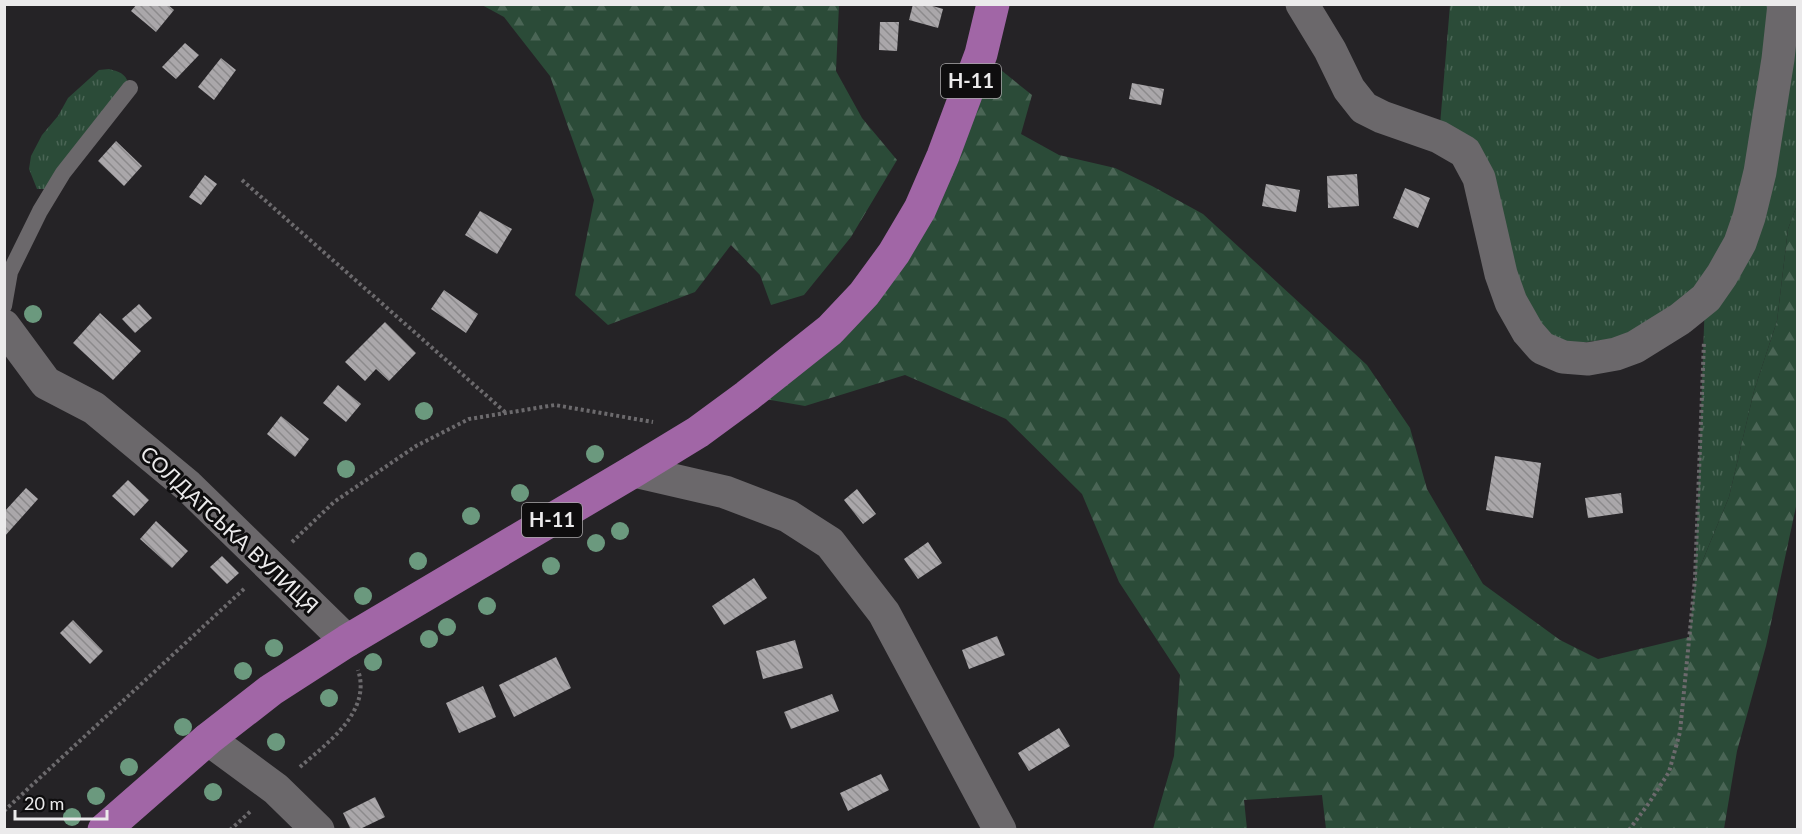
<svg xmlns="http://www.w3.org/2000/svg" width="1802" height="834" viewBox="0 0 1802 834" font-family="Lato,sans-serif">
<style>
.grass{fill:url(#grass-tufts)}
.forest{fill:url(#forest-firs)}
.building{fill:url(#building-back-hatch)}
.lines{fill:none;stroke-linecap:round;stroke-linejoin:round}
.path{stroke:#6c6a6d;stroke-width:4;stroke-dasharray:3 3;stroke-linecap:butt}
.lane{stroke:#6b686b;stroke-width:16}
.street{stroke:#6b686b;stroke-width:33}
.primary{stroke:#a166a6;stroke-width:33}
.tree{fill:#6b997e}
.labels{text-anchor:middle;stroke-width:6;stroke-linejoin:round;paint-order:stroke}
.shield{fill:#0e0d0e;stroke:#a9a8a9;stroke-width:1.5}
.shield-label{font-size:20px;font-weight:bold;fill:#ebeaeb}
.street-label{font-size:21px;fill:#ebeaeb;stroke:#0e0d0e}
</style>
<defs>
<pattern id="grass-tufts" width="24" height="20" patternUnits="userSpaceOnUse" patternTransform="scale(1.5)"><rect width="24" height="20" fill="#2b4b38"/><path d="M3 7l-1-3M5 7V3M7 7l1-3M15 17l-1-3M17 17v-4M19 17l1-3" fill="none" stroke="#4a6555"/></pattern>
<pattern id="forest-firs" width="22" height="20" patternUnits="userSpaceOnUse" patternTransform="scale(1.5)"><rect width="22" height="20" fill="#2b4b38"/><path d="M5 1l3.5 6h-7zM16 11l3.5 6h-7z" fill="#4a6555"/></pattern>
<pattern id="building-back-hatch" width="6" height="6" patternUnits="userSpaceOnUse" patternTransform="scale(1.5)"><rect width="6" height="6" fill="#aaa7aa"/><path d="M-1 5l2 2M0 0l6 6M5-1l2 2" fill="none" stroke="#8c8a8c"/></pattern>
</defs>
<rect width="100%" height="100%" fill="#252326"/>
<g class="grass">
<polygon points="1450,5 1797,5 1797,205 1788,229 1777,321 1754,391 1729,497 1695,579 1705,299 1656,333 1542,348 1490,227 1439,137"/>
<path d="M109 69C124 73 126 75 130 88L54 189H37L29 169 31 156 42 135 58 116 68 98 99 70Z"/>
</g>
<g class="forest">
<polygon points="482,5 839,5 836,71 862,118 897,160 851,237 804,295 771,305 760,275 731,245 695,292 608,325 575,295 594,200 550,76 504,17"/>
<polygon points="981,54 1032,95 1021,134 1059,155 1115,168 1152,186 1203,214 1367,365 1410,428 1427,489 1483,584 1560,640 1598,659 1689,637 1695,579 1729,497 1754,391 1777,321 1788,229 1797,205 1797,502 1766,646 1737,751 1724,829 1326,829 1322,795 1244,800 1247,829 1153,829 1174,756 1180,675 1119,582 1082,494 1006,419 905,375 805,406 748,396 864,294"/>
</g>
<g class="building">
<polygon points="137,4 167,4 174,10 156,32 131,11"/>
<polygon points="913,4 926,4 943,9 938,28 909,20"/>
<polygon points="880,22 899,22 897,51 879,50"/>
<polygon points="185,43 199,55 176,79 162,67"/>
<polygon points="221,58 236,70 214,100 198,87"/>
<polygon points="1132,83 1164,89 1161,105 1129,99"/>
<polygon points="116,141 142,166 124,186 98,161"/>
<polygon points="1357,174 1359,206 1328,208 1327,176"/>
<polygon points="205,175 217,184 201,205 189,197"/>
<polygon points="1266,184 1300,190 1296,212 1262,206"/>
<polygon points="1405,188 1430,198 1418,228 1393,218"/>
<polygon points="480,211 512,229 497,254 465,235"/>
<polygon points="444,290 478,314 466,333 431,309"/>
<polygon points="139,304 152,318 135,333 122,319"/>
<polygon points="100,313 141,351 113,380 73,343"/>
<polygon points="385,322 416,353 389,381 376,369 365,381 345,362"/>
<polygon points="338,385 361,404 346,422 323,403"/>
<polygon points="281,416 309,439 295,457 267,434"/>
<polygon points="1495,456 1541,463 1533,518 1486,510"/>
<polygon points="128,480 149,500 134,516 112,496"/>
<polygon points="26,488 38,499 4,537 4,512"/>
<polygon points="857,489 876,514 863,524 844,500"/>
<polygon points="1621,493 1623,513 1588,518 1585,498"/>
<polygon points="156,521 188,551 172,568 140,539"/>
<polygon points="928,542 942,563 918,579 904,559"/>
<polygon points="222,556 239,573 227,584 210,567"/>
<polygon points="754,578 767,598 724,625 712,606"/>
<polygon points="73,620 103,651 90,664 60,633"/>
<polygon points="997,636 1005,655 969,669 962,650"/>
<polygon points="795,640 803,668 763,679 756,651"/>
<polygon points="556,657 571,688 514,717 499,685"/>
<polygon points="483,686 496,717 459,733 446,703"/>
<polygon points="832,694 839,711 791,729 784,712"/>
<polygon points="1059,728 1070,746 1029,771 1018,753"/>
<polygon points="881,774 889,790 848,811 840,793"/>
<polygon points="375,797 385,817 358,830 351,830 343,813"/>
</g>
<g class="lines">
<g class="path">
<polyline points="242,180 505,412"/>
<polyline points="292,542 334,502 416,446 469,419 555,405 653,422"/>
<path d="M300 767C327 743 372 712 358 670"/>
<polyline points="4,811 246,587"/>
<polyline points="230,830 252,810"/>
<polyline points="1629,830 1649,803 1669,772 1680,732 1695,579 1704,341"/>
</g>
<polyline class="lane" points="4,306 10,272 40,211 63,173 130,88"/>
<g class="street">
<polyline points="1302,4 1330,50 1349,89 1364,108 1382,117 1439,137 1465,152 1479,178 1501,274 1511,302 1528,332 1542,348 1563,357 1588,359 1616,354 1635,347 1680,319 1706,298 1722,275 1740,243 1749,217 1760,172 1778,59 1784,4"/>
<polyline points="4,326 46,383 94,408 188,486 347,641"/>
<polyline points="634,471 725,492 788,516 830,543 884,613 1000,830"/>
<polyline points="208,739 276,789 318,830"/>
</g>
<polyline class="primary" points="104,830 208,739 271,690 347,641 634,471 698,432 747,396 830,330 864,294 894,253 920,209 943,156 981,54 993,4"/>
</g>
<g class="tree">
<circle cx="33" cy="314" r="9"/>
<circle cx="424" cy="411" r="9"/>
<circle cx="595" cy="454" r="9"/>
<circle cx="346" cy="469" r="9"/>
<circle cx="520" cy="493" r="9"/>
<circle cx="471" cy="516" r="9"/>
<circle cx="620" cy="531" r="9"/>
<circle cx="596" cy="543" r="9"/>
<circle cx="418" cy="561" r="9"/>
<circle cx="551" cy="566" r="9"/>
<circle cx="363" cy="596" r="9"/>
<circle cx="487" cy="606" r="9"/>
<circle cx="447" cy="627" r="9"/>
<circle cx="429" cy="639" r="9"/>
<circle cx="274" cy="648" r="9"/>
<circle cx="373" cy="662" r="9"/>
<circle cx="243" cy="671" r="9"/>
<circle cx="329" cy="698" r="9"/>
<circle cx="183" cy="727" r="9"/>
<circle cx="276" cy="742" r="9"/>
<circle cx="129" cy="767" r="9"/>
<circle cx="213" cy="792" r="9"/>
<circle cx="96" cy="796" r="9"/>
<circle cx="72" cy="817" r="9"/>
</g>
<g class="labels">
<g class="shield">
<rect x="941" y="64" width="60" height="34" rx="4.5"/>
<rect x="522" y="503" width="60" height="34" rx="4.5"/>
</g>
<g class="shield-label">
<text x="971" y="88">Н-11</text>
<text x="552" y="527">Н-11</text>
</g>
<g class="street-label">
<text transform="translate(229 530) rotate(43)" y="7">СОЛДАТСЬКА ВУЛИЦЯ</text>
</g>
</g>
<rect width="1802" height="834" fill="none" stroke="#ebeaeb" stroke-width="12"/>
<path d="M15 810v9h92v-9" fill="none" stroke="#ebeaeb" stroke-width="3"/>
<text x="24" y="810" font-size="18" fill="#ebeaeb" stroke="#0e0d0e" stroke-width="4.5" paint-order="stroke">20 m</text>
</svg>
